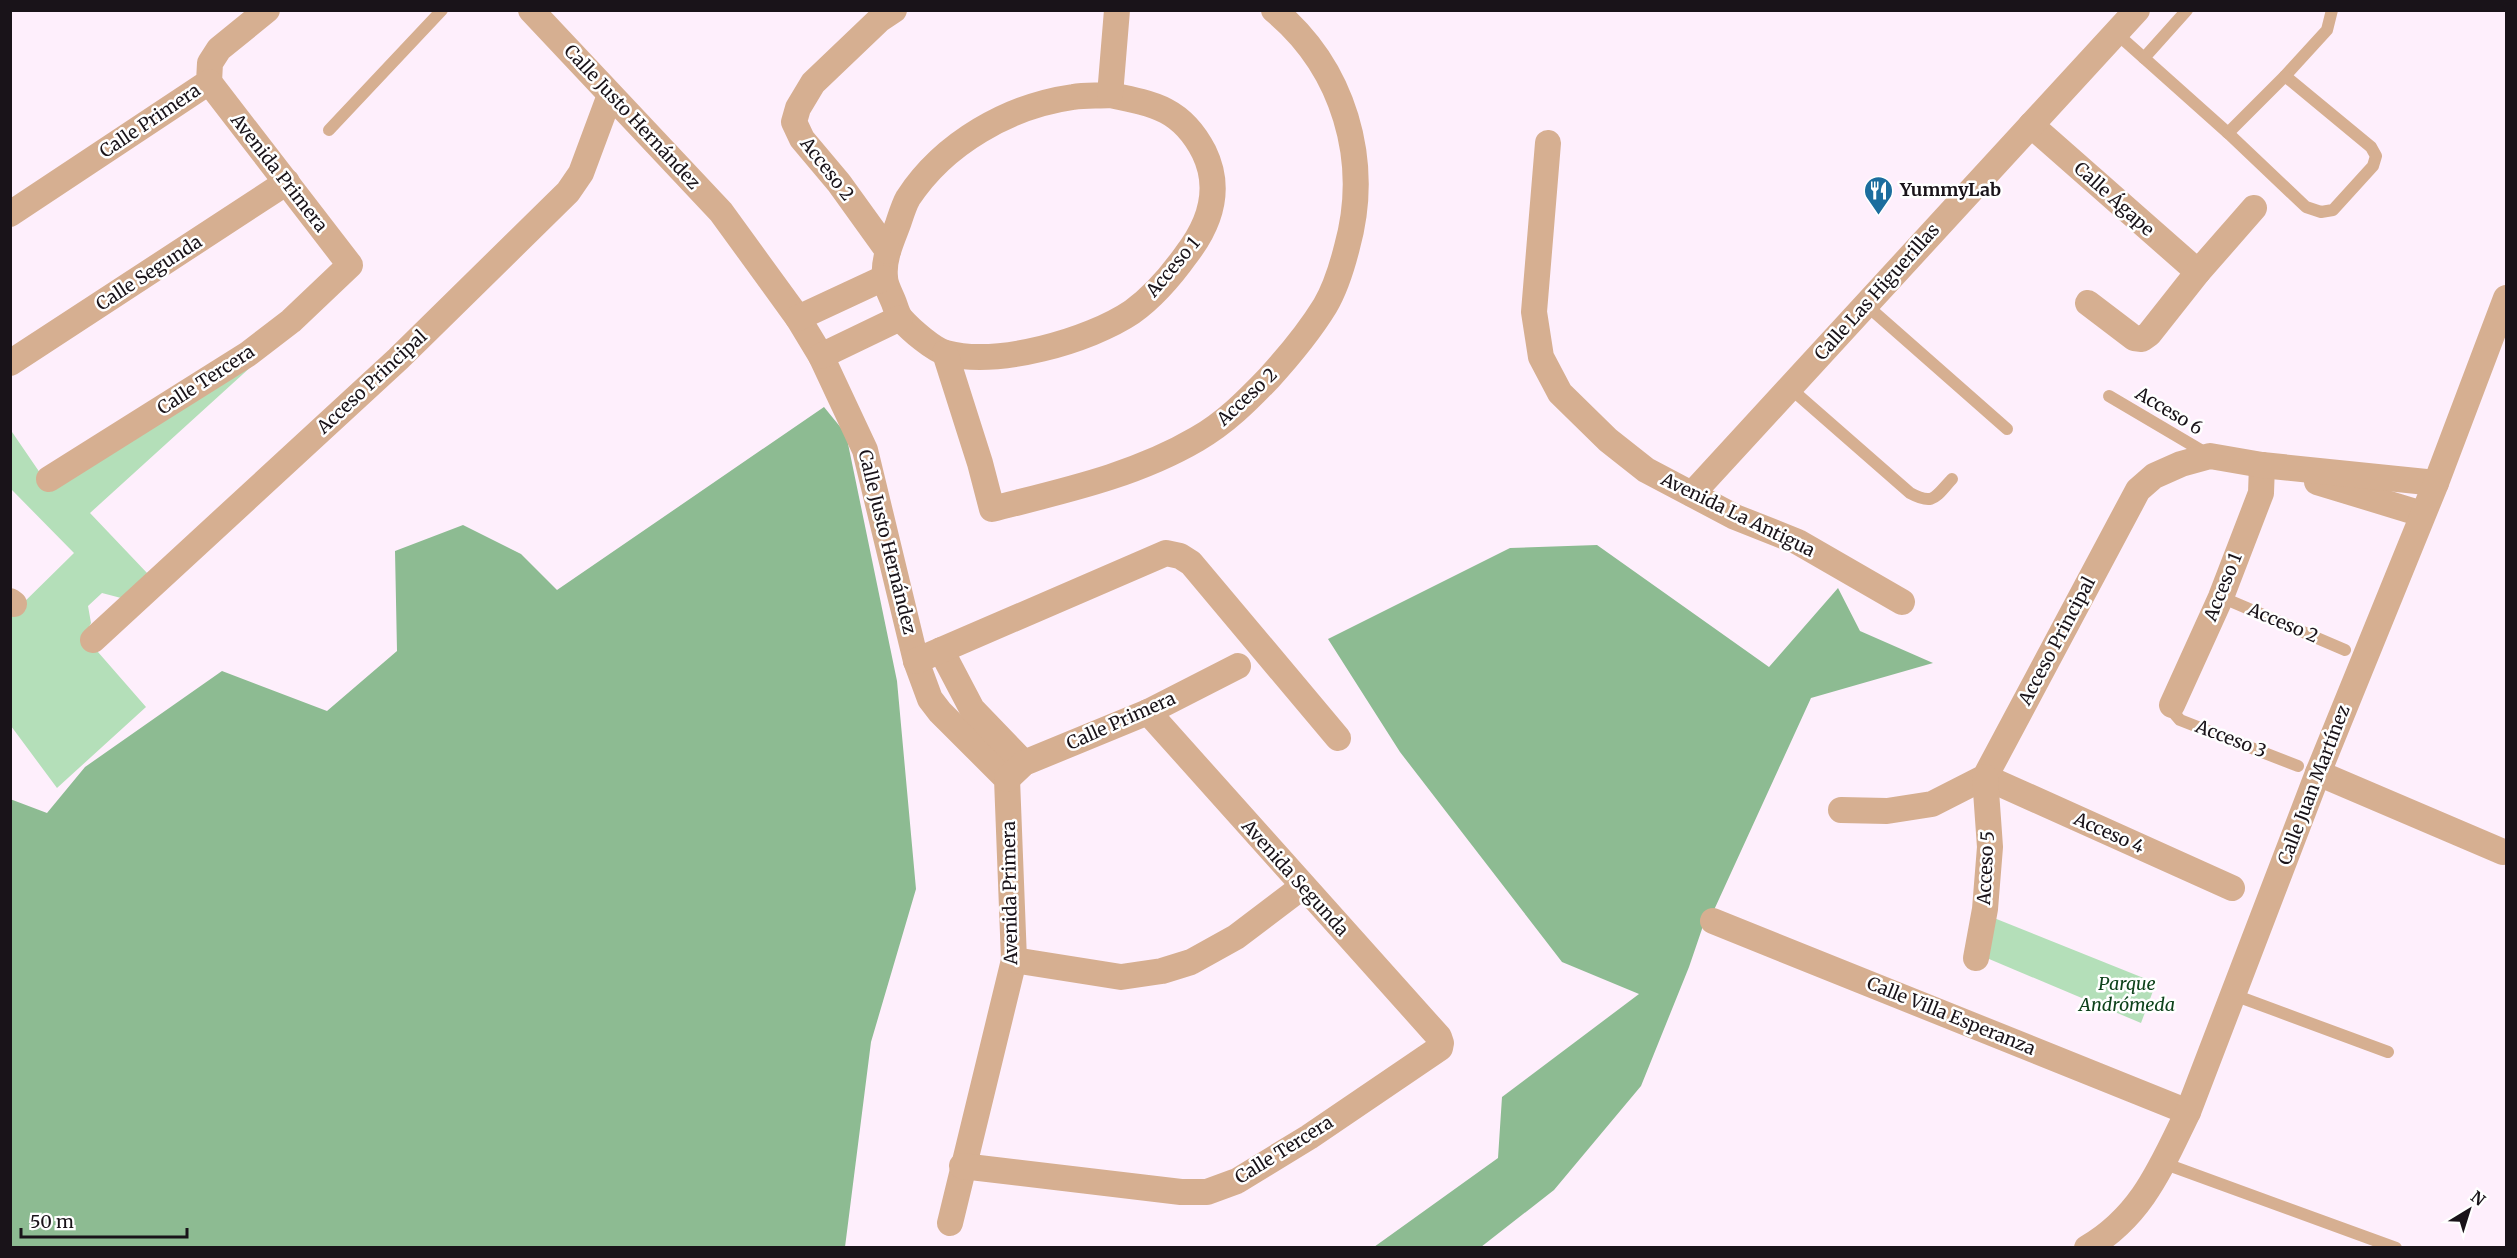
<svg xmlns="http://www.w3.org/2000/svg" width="2517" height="1258" viewBox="0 0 2517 1258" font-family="Merriweather,serif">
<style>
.green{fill:#b4dfb9}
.forest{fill:#8dbb92}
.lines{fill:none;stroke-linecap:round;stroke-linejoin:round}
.lane{stroke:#d6af91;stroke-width:12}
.street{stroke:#d6af91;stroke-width:26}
.labels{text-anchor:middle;stroke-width:5;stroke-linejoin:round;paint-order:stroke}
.street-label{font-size:18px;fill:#191319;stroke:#fff}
.poi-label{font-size:18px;font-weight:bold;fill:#191319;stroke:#fff;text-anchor:start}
.park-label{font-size:18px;font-style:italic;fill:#0e421b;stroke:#fff}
</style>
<rect width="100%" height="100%" fill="#feeffc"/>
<g class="green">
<polygon points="276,344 90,513 148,574 121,598 102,593 88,606 91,623 84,636 146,707 57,788 11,726 11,615 74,553 11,489 10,429 51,489"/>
<polygon points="1989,916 2156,983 2141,1023 1982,956"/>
</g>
<g class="forest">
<polygon points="824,407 846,434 897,681 916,889 871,1042 845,1247 11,1247 10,799 47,813 85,767 222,671 327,711 397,651 395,551 463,525 521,554 557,590"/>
<polygon points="1597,545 1769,667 1838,588 1860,631 1933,663 1811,698 1714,910 1703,926 1689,967 1641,1086 1554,1190 1481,1247 1374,1247 1498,1158 1502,1097 1639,994 1562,962 1400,752 1328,639 1510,548"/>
</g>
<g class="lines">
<g class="lane">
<polyline points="2116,33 2228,133 2285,76 2327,30 2332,10"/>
<polyline points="2144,58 2187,10"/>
<polyline points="329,130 442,10"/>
<polyline points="2228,133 2306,207 2321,212 2333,210 2373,166 2376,156 2371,147 2285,76"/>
<polyline points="1865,304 2007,429"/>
<path d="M1790 388 1910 493C1934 506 1935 497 1952 479"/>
<polyline points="2109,396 2209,455"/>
<polyline points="2221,597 2345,650"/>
<polyline points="2172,705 2174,713 2180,720 2298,766"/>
<polyline points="2234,995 2388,1052"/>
<polyline points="2163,1163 2396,1248"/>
</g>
<g class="street">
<polyline points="531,10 721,212 798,318 821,356 865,450 916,661 930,699 940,712 1007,779 1014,960 950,1223"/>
<path d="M1110 95C1155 104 1182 109 1204 152 1222 189 1210 224 1186 255 1171 276 1153 297 1132 312 1089 341 997 367 946 353 934 350 911 330 902 320 898 316 896 309 894 303 891 295 885 285 885 277 883 259 892 240 898 224 901 215 904 205 908 198 944 143 1009 106 1073 97 1085 95 1098 96 1110 95Z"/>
<polyline points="1110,95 1117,10"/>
<polyline points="2031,125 2198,272"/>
<polyline points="1548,143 1534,312 1541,357 1560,393 1608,440 1646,470 1735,517 1798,542 1902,602"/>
<polyline points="10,214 209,82 210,63 219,49 267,10"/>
<polyline points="888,251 839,183 802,139 794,122 798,108 813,83 879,20 894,10"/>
<polyline points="2088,303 2134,338 2142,339 2149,334 2198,272 2254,208"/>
<polyline points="798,318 884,278"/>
<path d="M945 353 980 463 992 509C1062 491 1134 476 1197 439 1225 423 1247 401 1269 378 1289 356 1309 332 1325 306 1335 289 1342 267 1347 247 1371 160 1344 68 1274 10"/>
<polyline points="821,356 900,318"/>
<polyline points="10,363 287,182"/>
<polyline points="49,479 248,354 291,321 350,265 209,82"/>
<polyline points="2317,482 2422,514"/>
<polyline points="1692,494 2137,10"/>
<polyline points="10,601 14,604"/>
<polyline points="93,640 398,359 568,192 581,173 610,95"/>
<polyline points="941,650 972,709 1024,763"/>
<polyline points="916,661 1166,553 1180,556 1191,563 1338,738"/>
<polyline points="2172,705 2221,597 2261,493 2262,465"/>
<polyline points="2318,773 2503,852"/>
<polyline points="1985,777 2232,888"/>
<polyline points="1007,779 1024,763 1148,712 1238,666"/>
<polyline points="1841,810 1887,811 1932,804 1985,777 2138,490 2154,476 2181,464 2210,456 2262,465 2436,483"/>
<polyline points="1713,921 2188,1112"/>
<polyline points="1976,958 1985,909 1990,847 1985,777"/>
<polyline points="1014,960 1121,977 1162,971 1191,962 1236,937 1302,887"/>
<polyline points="962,1166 1181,1192 1207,1192 1237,1181 1309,1137 1440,1048 1441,1043 1439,1037 1148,712"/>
<path d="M2087 1248C2142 1216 2161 1167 2188 1112L2318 773 2436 483 2506 298"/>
</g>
</g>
<defs>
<symbol id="restaurant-pin" viewBox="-11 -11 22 30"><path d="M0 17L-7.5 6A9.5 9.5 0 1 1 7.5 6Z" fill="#1c6d9e" stroke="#fff"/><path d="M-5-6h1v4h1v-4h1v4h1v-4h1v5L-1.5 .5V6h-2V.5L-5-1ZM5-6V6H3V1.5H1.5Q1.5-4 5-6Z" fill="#fff"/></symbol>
</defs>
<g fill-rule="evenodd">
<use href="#restaurant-pin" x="1862" y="174" width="33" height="45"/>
</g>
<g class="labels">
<g class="street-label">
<text transform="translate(632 117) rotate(47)" y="6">Calle Justo Hernández</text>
<text transform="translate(150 121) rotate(-34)" y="6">Calle Primera</text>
<text transform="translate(827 169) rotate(52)" y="6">Acceso 2</text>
<text transform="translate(279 173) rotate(52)" y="6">Avenida Primera</text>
<text transform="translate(2114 199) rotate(42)" y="6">Calle Ágape</text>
<text transform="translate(1173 267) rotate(-50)" y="6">Acceso 1</text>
<text transform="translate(149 273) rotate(-33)" y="6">Calle Segunda</text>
<text transform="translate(1877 292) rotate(-48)" y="6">Calle Las Higuerillas</text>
<text transform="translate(206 380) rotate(-33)" y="6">Calle Tercera</text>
<text transform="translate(372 382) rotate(-43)" y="6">Acceso Principal</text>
<text transform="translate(1247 397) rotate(-43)" y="6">Acceso 2</text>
<text transform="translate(2169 411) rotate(31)" y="6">Acceso 6</text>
<text transform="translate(1738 515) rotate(26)" y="6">Avenida La Antigua</text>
<text transform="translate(887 542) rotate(76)" y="6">Calle Justo Hernández</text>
<text transform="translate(2223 587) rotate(-68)" y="6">Acceso 1</text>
<text transform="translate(2283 623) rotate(23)" y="6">Acceso 2</text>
<text transform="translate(2057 641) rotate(-62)" y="6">Acceso Principal</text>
<text transform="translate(1121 721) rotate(-24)" y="6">Calle Primera</text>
<text transform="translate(2231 739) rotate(21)" y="6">Acceso 3</text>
<text transform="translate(2314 785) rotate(-69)" y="6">Calle Juan Martínez</text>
<text transform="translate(2109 833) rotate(24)" y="6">Acceso 4</text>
<text transform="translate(1986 868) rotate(-87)" y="6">Acceso 5</text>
<text transform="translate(1295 878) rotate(48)" y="6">Avenida Segunda</text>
<text transform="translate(1010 893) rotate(-91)" y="6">Avenida Primera</text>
<text transform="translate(1951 1016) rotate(22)" y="6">Calle Villa Esperanza</text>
<text transform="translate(1284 1150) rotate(-32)" y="6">Calle Tercera</text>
</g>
<g class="poi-label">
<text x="1900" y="196">YummyLab</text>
</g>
<g class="park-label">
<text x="2127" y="990">Parque<tspan x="2127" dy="21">Andrómeda</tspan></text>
</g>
</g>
<rect width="2517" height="1258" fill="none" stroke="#191319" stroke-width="24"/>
<g transform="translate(2469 1210) rotate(38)" stroke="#ffffff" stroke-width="4.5" paint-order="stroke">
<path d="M0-4.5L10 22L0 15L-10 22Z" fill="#191319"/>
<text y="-9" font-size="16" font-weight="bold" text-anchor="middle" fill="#191319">N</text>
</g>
<path d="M21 1228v9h166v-9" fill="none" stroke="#191319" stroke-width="3"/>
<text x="30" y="1228" font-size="18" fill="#191319" stroke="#ffffff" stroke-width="4.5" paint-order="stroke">50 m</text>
</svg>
